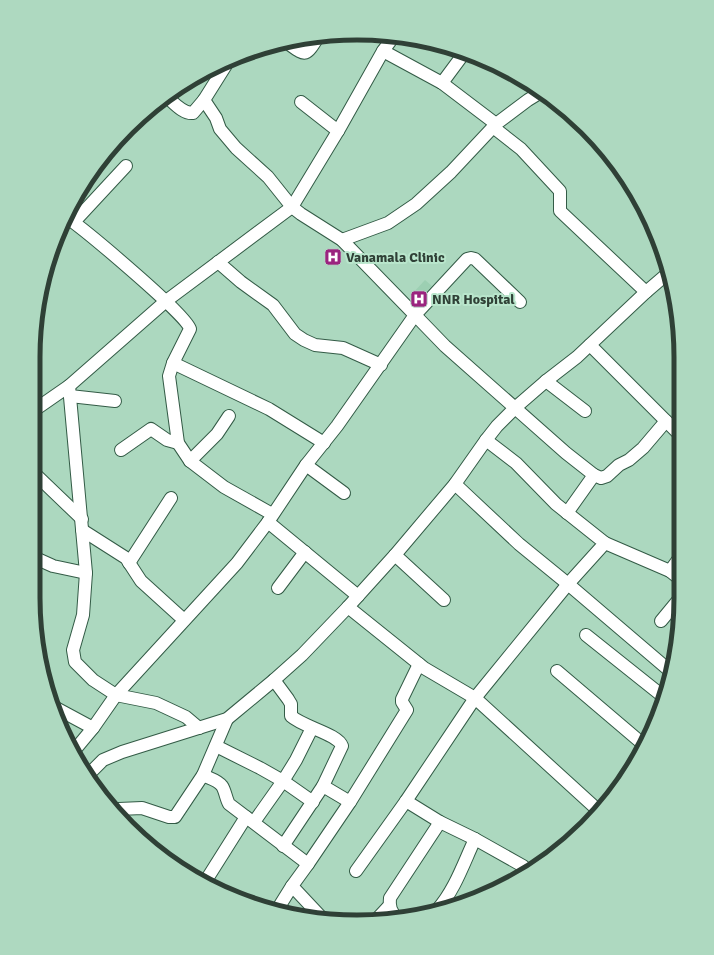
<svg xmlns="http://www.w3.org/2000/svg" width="714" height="955" viewBox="0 0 714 955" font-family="Signika,sans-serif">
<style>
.built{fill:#9ccfb2}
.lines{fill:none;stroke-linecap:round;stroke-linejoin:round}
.minor-casing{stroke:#335b46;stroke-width:14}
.minor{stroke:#fff;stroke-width:12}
.labels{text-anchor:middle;stroke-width:4;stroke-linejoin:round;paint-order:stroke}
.poi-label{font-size:14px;font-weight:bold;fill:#2f4036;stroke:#b9e6cc;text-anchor:start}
.rim{fill:none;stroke:#2f4036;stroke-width:5}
</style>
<rect width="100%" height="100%" fill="#acd8bf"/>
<polygon class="built" points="425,280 432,286 419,300 412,294"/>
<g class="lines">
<defs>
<g id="minor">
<path d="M286 42C306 56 305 58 318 37"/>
<polyline points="383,51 442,83 496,124"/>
<polyline points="442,83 465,52"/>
<path d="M166 96C174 103 183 114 193 113L204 100"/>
<polyline points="301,102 338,131"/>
<polyline points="493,127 521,149 560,191 560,211 646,292"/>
<path d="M69 219C86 231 187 315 190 329L173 363 269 409 324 443"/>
<polyline points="74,222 126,166"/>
<polyline points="342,240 388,223 416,204 451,172 496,124 528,100 541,92"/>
<polyline points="218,262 241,282 273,305 295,334 304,340 315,345 343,348 381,365"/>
<polyline points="520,302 475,259 471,258 467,259 415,315 445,346 566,453 594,475"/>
<polyline points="590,345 679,434"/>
<polyline points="173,363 169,376 178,443 190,461 224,487 272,514"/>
<polyline points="546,381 585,411"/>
<polyline points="69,386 86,573 83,615 73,650 75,662 93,680 116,695 156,703 186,717 199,728"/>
<polyline points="70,396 115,401"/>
<polyline points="33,411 69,386 166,301 292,207 338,131 383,51 394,36"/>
<polyline points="121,450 151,429 167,440 178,443"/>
<polyline points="190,461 217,434 229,416"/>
<polyline points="306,465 344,493"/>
<polyline points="33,472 82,519"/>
<polyline points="455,484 519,544 568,584 670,671"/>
<polyline points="567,513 594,475 601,478 607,476 619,465 629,460 643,448 666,421"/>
<polyline points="268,522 358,596"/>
<polyline points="82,530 126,558 141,581 184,620"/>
<polyline points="605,543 670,571 680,579"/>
<polyline points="395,555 444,600"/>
<polyline points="33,557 53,566 86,573"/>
<polyline points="129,563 171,498"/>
<polyline points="670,571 680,557"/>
<polyline points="278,588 305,552"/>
<polyline points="348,607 424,668 475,698 600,812"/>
<polyline points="661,621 680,598"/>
<polyline points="586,635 665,698"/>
<polyline points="557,671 644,745"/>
<path d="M274 680 288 699 291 704V716C303 727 338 734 342 746L323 786 283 846"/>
<polyline points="54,707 93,728"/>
<polyline points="216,746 260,768 283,781 313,802"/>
<polyline points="73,752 93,728 116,695 237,563 268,522 306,465 337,426 415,315 342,240 301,214 292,207 268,177 236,148 220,129 216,118 204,100 226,65"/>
<polyline points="88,775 103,760 122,752 227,719 274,680 302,655 348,607 395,555 455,484 486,440 497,426 516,407 546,381 577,357 646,292 667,274"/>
<path d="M203 775C208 778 218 780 222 786 225 790 226 799 229 804L308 864 292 886 322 918"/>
<polyline points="323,786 350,802"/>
<polyline points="406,801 440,822 475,839 523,866 527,870"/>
<polyline points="116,811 119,809 142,808 169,817 175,817 203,775 227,719"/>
<polyline points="254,822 283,781 296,760 312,728"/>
<polyline points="308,864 350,802 407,710 402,702 402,699 419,664"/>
<polyline points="356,871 406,801 475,698 568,584 605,543 556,504 516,463 486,440"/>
<polyline points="205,882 246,817"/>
<polyline points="277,910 292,886"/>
<path d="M437 910C455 890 464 862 475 839"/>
<path d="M397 918C391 912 389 907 390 898L440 822"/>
<polyline points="375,921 389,906"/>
</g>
</defs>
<use href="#minor" class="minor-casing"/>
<use href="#minor" class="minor"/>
</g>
<defs>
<symbol id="hospital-square" viewBox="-11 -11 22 22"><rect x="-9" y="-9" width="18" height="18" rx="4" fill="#9b247f" stroke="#b9e6cc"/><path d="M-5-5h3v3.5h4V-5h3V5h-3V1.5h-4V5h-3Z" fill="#fff"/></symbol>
</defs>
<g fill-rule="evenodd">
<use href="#hospital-square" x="323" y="247" width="20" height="20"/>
<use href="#hospital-square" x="409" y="289" width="20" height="20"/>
</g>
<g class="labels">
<g class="poi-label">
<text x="346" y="262">Vanamala Clinic</text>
<text x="432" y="304">NNR Hospital</text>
</g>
</g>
<path d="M0 0H714V955H0ZM357 40H357A317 317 0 0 1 674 357V598A317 317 0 0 1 357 915H357A317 317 0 0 1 40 598V357A317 317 0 0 1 357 40Z" fill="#aed9c0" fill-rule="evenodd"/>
<path class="rim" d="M357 40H357A317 317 0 0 1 674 357V598A317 317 0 0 1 357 915H357A317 317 0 0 1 40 598V357A317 317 0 0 1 357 40Z"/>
</svg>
